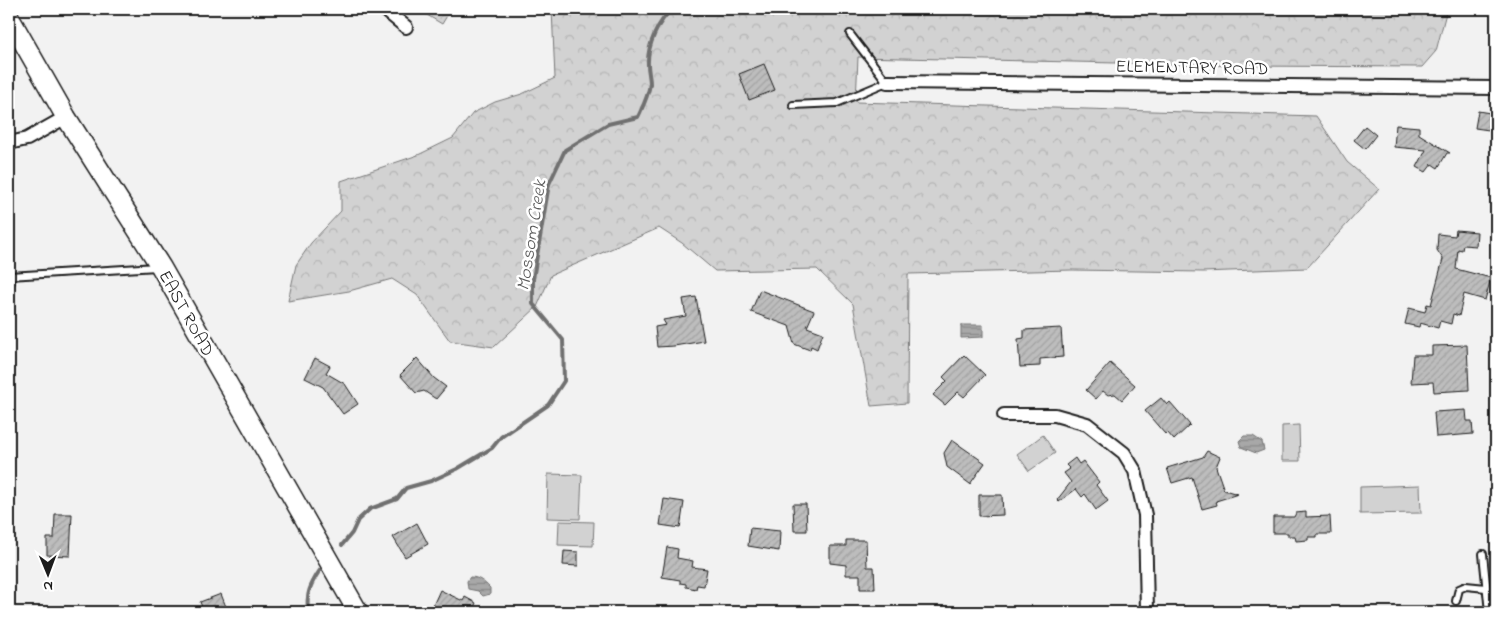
<svg xmlns="http://www.w3.org/2000/svg" width="1505" height="621" viewBox="0 0 1505 621" font-family="'Indie Flower',sans-serif">
<style>
.forest{fill:url(#forest-crowns);stroke:#777}
.garden{fill:#d2d2d2;stroke:#777}
.water{fill:url(#water-rules);stroke:#707070}
.lines{fill:none;stroke-linecap:round;stroke-linejoin:round}
.stream{stroke:#707070;stroke-width:4}
.building{fill:url(#building-hatch);stroke:#1c1c1c}
.service-casing{stroke:#1c1c1c;stroke-width:10}
.minor-casing{stroke:#1c1c1c;stroke-width:16}
.secondary-casing{stroke:#1c1c1c;stroke-width:22}
.service{stroke:#fff;stroke-width:6}
.minor{stroke:#fff;stroke-width:12}
.secondary{stroke:#fff;stroke-width:19}
.labels{text-anchor:middle;stroke-width:5;stroke-linejoin:round;paint-order:stroke}
.street-label{font-size:18px;fill:#1c1c1c;stroke:#fff}
.water-label{font-size:19px;font-style:italic;fill:#5b5b5b;stroke:#fff}
</style>
<defs>
<pattern id="forest-crowns" width="20" height="18" patternUnits="userSpaceOnUse" patternTransform="scale(1.25)"><rect width="20" height="18" fill="#d2d2d2"/><path d="M2 6a3 3 0 1 1 6 0M12 15a3 3 0 1 1 6 0" fill="none" stroke="#b4b4b4"/></pattern>
<pattern id="water-rules" width="6" height="5" patternUnits="userSpaceOnUse" patternTransform="scale(1.25)"><rect width="6" height="5" fill="#a8a8a8"/><path d="M0 2.5h6" fill="none" stroke="#888"/></pattern>
<pattern id="building-hatch" width="6" height="6" patternUnits="userSpaceOnUse" patternTransform="scale(1.25)"><rect width="6" height="6" fill="#bdbdbd"/><path d="M-1 1l2-2M0 6l6-6M5 7l2-2" fill="none" stroke="#a2a2a2"/></pattern>
</defs>
<rect width="100%" height="100%" fill="#f2f2f2"/>
<filter id="ink" filterUnits="userSpaceOnUse"><feTurbulence type="fractalNoise" baseFrequency=".02" numOctaves="2"/><feDisplacementMap in="SourceGraphic" scale="10" xChannelSelector="R" yChannelSelector="G"/><feConvolveMatrix kernelMatrix="1 2 1 2 8 2 1 2 1" color-interpolation-filters="sRGB"/></filter>
<g filter="url(#ink)">
<g class="forest">
<polygon points="417,9 451,9 442,24"/>
<polygon points="552,9 1447,9 1436,51 1422,67 1245,66 858,57 856,102 1316,116 1347,162 1379,189 1307,268 1203,272 1072,270 908,274 907,403 871,406 853,304 817,269 715,271 682,243 659,228 551,275 537,307 494,347 450,341 417,295 392,279 349,291 288,301 296,265 311,243 341,211 341,181 418,155 453,138 473,113 495,102 522,94 555,78"/>
</g>
<g class="garden">
<polygon points="1299,425 1300,461 1282,461 1282,426"/>
<polygon points="1043,435 1055,453 1029,471 1017,454"/>
<polygon points="548,474 582,475 580,519 547,518"/>
<polygon points="1420,485 1421,513 1360,514 1360,487"/>
<polygon points="559,521 594,522 593,546 558,545"/>
</g>
<g class="water">
<polygon points="961,325 983,325 983,337 961,338"/>
<polygon points="1244,436 1253,436 1262,442 1264,450 1256,453 1241,447 1239,441"/>
<path d="M470 577C479 577 484 582 490 588V594L483 596 478 591 468 589 467 581Z"/>
</g>
<g class="lines">
<g class="stream">
<polyline points="9,283 14,283"/>
<path d="M342 545 352 533 358 520 370 509 397 499 406 488 431 481 457 469 492 448 501 437 548 405 564 381 563 340 533 304V279L549 184 565 150 608 124 638 117C643 106 648 97 650 84 650 77 648 71 648 65 647 46 658 20 673 9"/>
<path d="M308 612C306 594 310 585 320 570"/>
</g>
</g>
<g class="building">
<polygon points="764,64 775,90 749,100 739,74"/>
<polygon points="1478,111 1496,114 1496,131 1475,128"/>
<polygon points="1396,125 1419,127 1419,134 1450,153 1447,153 1438,168 1432,164 1426,172 1417,167 1426,150 1394,147"/>
<polygon points="1365,126 1376,135 1365,149 1354,140"/>
<polygon points="1456,230 1477,232 1476,246 1463,245 1462,250 1458,249 1456,269 1491,278 1485,300 1464,294 1459,316 1453,314 1451,324 1440,321 1438,328 1420,323 1419,327 1405,324 1409,308 1425,312 1427,304 1431,305 1443,259 1437,250 1438,234 1455,236"/>
<polygon points="760,290 814,311 807,327 823,333 817,349 811,346 810,350 794,344 789,326 751,312"/>
<polygon points="696,297 704,341 674,346 657,347 655,327 666,325 663,320 686,316 683,299"/>
<polygon points="1061,328 1063,357 1040,359 1040,366 1020,367 1018,339 1024,338 1024,330"/>
<polygon points="1467,345 1469,390 1434,392 1433,382 1411,383 1413,355 1432,355 1432,346"/>
<polygon points="964,355 985,375 964,397 958,392 945,405 933,395 947,381 943,377"/>
<polygon points="315,358 330,366 326,373 345,384 358,404 343,414 323,387 305,378"/>
<polygon points="417,358 434,378 446,387 436,399 424,391 416,393 400,375"/>
<polygon points="1110,363 1135,385 1122,400 1115,394 1108,395 1103,391 1096,399 1086,390"/>
<polygon points="1161,398 1167,405 1170,402 1190,425 1174,440 1167,432 1165,434 1145,411"/>
<polygon points="1466,410 1467,421 1472,421 1473,434 1436,437 1434,412"/>
<polygon points="952,440 985,463 970,484 947,467 944,453"/>
<polygon points="1207,451 1220,457 1216,467 1224,490 1238,494 1216,501 1217,505 1202,509 1192,477 1172,483 1167,468 1203,457"/>
<polygon points="1075,458 1079,464 1083,461 1099,482 1096,485 1108,501 1096,510 1085,494 1082,497 1076,489 1059,502 1057,500 1071,482 1064,473 1070,469 1066,465"/>
<polygon points="979,495 1002,495 1003,515 979,516"/>
<polygon points="664,499 684,502 680,528 660,525"/>
<polygon points="793,504 806,504 807,531 794,531"/>
<polygon points="1306,512 1306,517 1330,516 1331,534 1317,534 1317,537 1308,537 1308,540 1296,541 1295,536 1288,536 1288,533 1273,533 1273,517 1294,517 1296,513"/>
<polygon points="55,514 72,514 70,556 47,555 47,538 54,538"/>
<polygon points="417,523 428,544 405,557 393,537"/>
<polygon points="750,528 780,531 779,551 748,546"/>
<polygon points="846,540 866,540 867,567 874,567 875,589 860,589 860,575 846,575 846,565 830,563 830,546 846,546"/>
<polygon points="667,547 678,549 677,558 693,561 692,567 707,569 704,586 697,585 696,589 686,587 686,584 680,583 680,580 662,577"/>
<polygon points="564,551 578,552 578,566 563,565"/>
<polygon points="440,590 463,601 465,597 476,603 472,612 430,612"/>
<polygon points="221,594 228,612 204,612 200,602"/>
</g>
<g class="lines">
<defs>
<g id="service">
<polyline points="793,105 837,103 887,82 850,34"/>
<polyline points="9,276 157,267"/>
<polyline points="1483,554 1489,612"/>
<polyline points="1456,601 1459,589 1466,586 1486,588"/>
</g>
<g id="minor">
<polyline points="384,9 406,27"/>
<polyline points="887,82 1496,88"/>
<polyline points="9,143 27,139 66,117"/>
<polyline points="1004,415 1055,415 1087,424 1124,453 1135,471 1145,515 1147,612"/>
</g>
<polyline id="secondary" points="9,17 66,117 161,267 358,612"/>
</defs>
<use href="#service" class="service-casing"/>
<use href="#minor" class="minor-casing"/>
<use href="#secondary" class="secondary-casing"/>
<use href="#service" class="service"/>
<use href="#minor" class="minor"/>
<use href="#secondary" class="secondary"/>
</g>
</g>
<g class="labels">
<g class="street-label">
<text transform="translate(1192 67) rotate(1)" y="6">ELEMENTARY ROAD</text>
<text transform="translate(187 313) rotate(61)" y="6">EAST ROAD</text>
</g>
<g class="water-label">
<text transform="translate(530 235) rotate(-81)" y="7">Mossom Creek</text>
</g>
</g>
<rect width="1505" height="621" fill="none" stroke="#fff" stroke-width="30"/>
<rect x="15" y="15" width="1475" height="591" fill="none" stroke="#1c1c1c" stroke-width="2" filter="url(#ink)"/>
<g transform="translate(48 574) rotate(179)" stroke="#ffffff" stroke-width="4" paint-order="stroke">
<path d="M0-4L9 19L0 12L-9 19Z" fill="#1c1c1c"/>
<text y="-8" font-size="14" font-weight="bold" text-anchor="middle" fill="#1c1c1c">N</text>
</g>
</svg>
